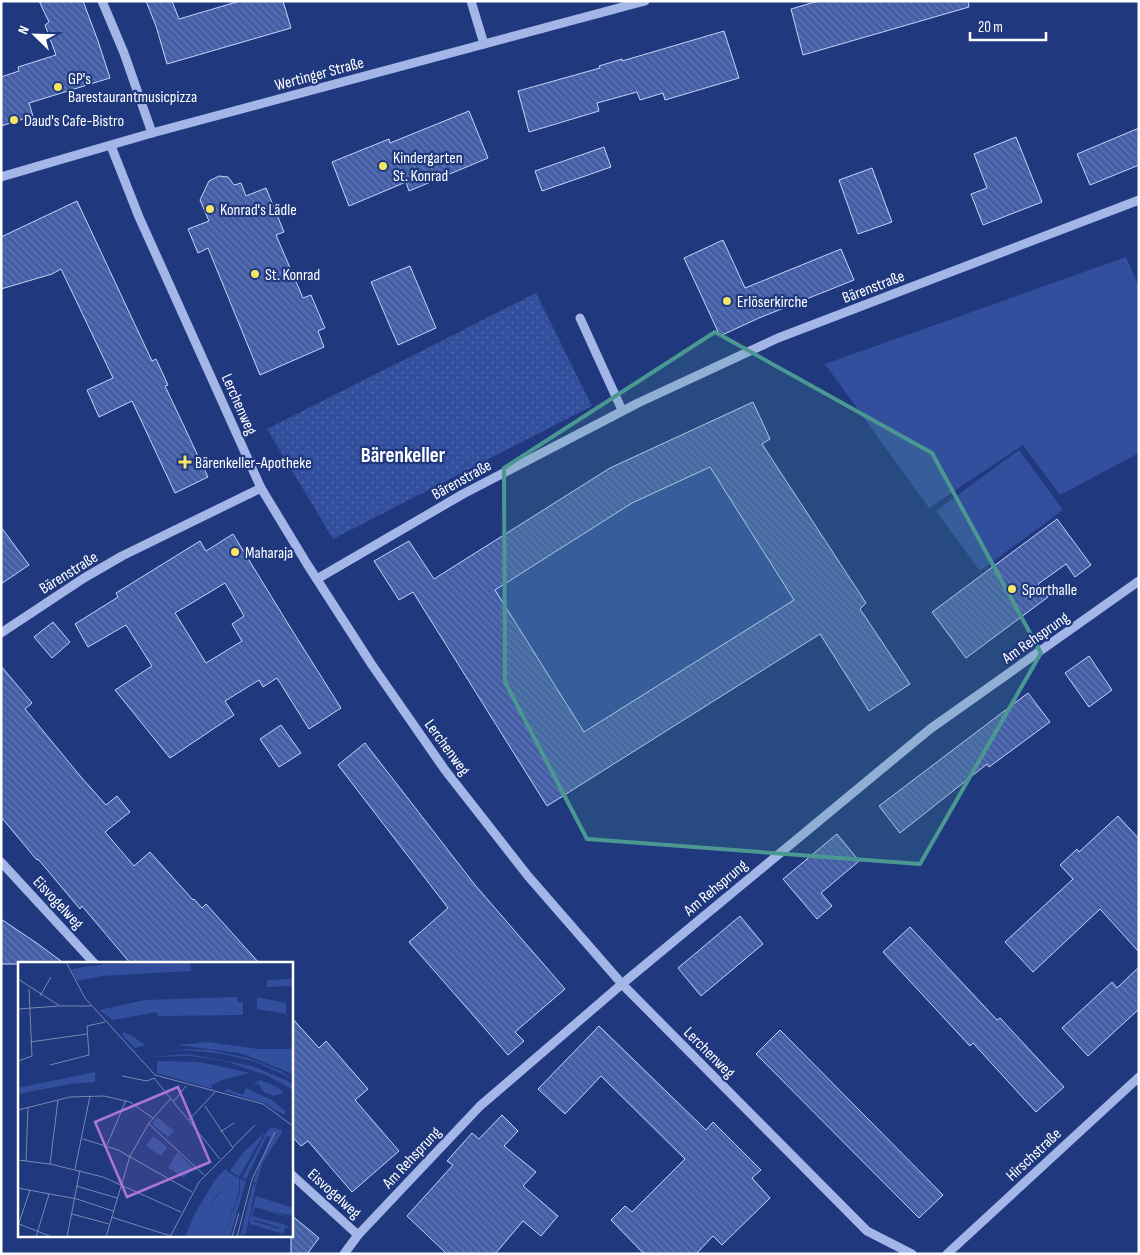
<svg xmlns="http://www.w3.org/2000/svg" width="1140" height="1255" viewBox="0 0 1140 1255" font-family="'Sofia Sans Condensed',sans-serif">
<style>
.green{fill:#324f9d}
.park{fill:url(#park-dots)}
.building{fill:url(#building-back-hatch);stroke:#c7d4f6;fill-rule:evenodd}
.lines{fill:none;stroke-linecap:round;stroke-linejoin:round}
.minor{stroke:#a3b6e7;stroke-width:9}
.marked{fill:#4b9892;fill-opacity:0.2;stroke:#4b9892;stroke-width:4;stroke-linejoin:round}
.poi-dot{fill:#f5e663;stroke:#1f387e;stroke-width:2}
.labels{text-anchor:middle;stroke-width:4.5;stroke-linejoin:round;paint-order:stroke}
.street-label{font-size:16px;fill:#fff;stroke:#1f387e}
.poi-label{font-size:16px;fill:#fff;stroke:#1f387e;text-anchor:start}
.district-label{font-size:21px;font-weight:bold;fill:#fff;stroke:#1f387e}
.inset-road{fill:none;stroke:#7988b2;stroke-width:1}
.view{fill:#a976d5;fill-opacity:0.15;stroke:#a976d5;stroke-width:2.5}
.inset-edge{fill:none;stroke:#fff;stroke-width:2.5}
</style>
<defs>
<pattern id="park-dots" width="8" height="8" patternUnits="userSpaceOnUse" patternTransform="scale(1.25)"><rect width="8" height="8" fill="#324f9d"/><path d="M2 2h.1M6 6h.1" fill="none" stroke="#5169ac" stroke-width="1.8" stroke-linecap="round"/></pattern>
<pattern id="building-back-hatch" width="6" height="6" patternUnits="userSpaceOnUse" patternTransform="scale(1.25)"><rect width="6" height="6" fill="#445ea6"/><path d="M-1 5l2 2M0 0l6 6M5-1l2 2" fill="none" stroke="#6076b3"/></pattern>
</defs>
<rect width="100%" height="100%" fill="#1f387e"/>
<g class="green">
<polygon points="1126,257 1139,287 1139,453 1060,495 1023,445 929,508 825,364"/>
<polygon points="1019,450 1063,510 980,571 936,511"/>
<polygon points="710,467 794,600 584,732 495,590 632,503"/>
</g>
<polygon class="park" points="536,293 592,406 333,539 267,429"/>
<g class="building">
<polygon points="39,1 83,1 98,41 110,78 29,103 33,116 1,126 1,77 19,71 18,67 56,55 45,25 49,22"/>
<polygon points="146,1 172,1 179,19 240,1 283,1 291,28 167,64 156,26"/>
<polygon points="818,1 968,1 969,7 803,55 791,9"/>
<polygon points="724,31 739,78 665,100 663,93 640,100 637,92 597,103 599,111 529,132 518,91 600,68 599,66 622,59 622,61"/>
<polygon points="469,111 488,158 409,191 406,182 349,206 332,162 389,139 390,143"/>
<polygon points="1139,128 1139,165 1090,185 1077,154"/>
<polygon points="1016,137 1042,202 983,225 971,194 987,188 974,154"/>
<polygon points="604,147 611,167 542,191 535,171"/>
<polygon points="872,168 892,222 858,234 839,180"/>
<polygon points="219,176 228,177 234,185 241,183 246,196 266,188 284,232 276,235 303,298 311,295 325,328 318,331 324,347 260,375 208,248 198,253 188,229 209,221 200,200 209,181"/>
<polygon points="77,201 152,361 156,359 168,385 165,386 208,477 175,493 132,401 99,417 87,390 113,378 61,269 52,274 1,289 1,237"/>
<polygon points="723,240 745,288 841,249 854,280 759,318 720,336 684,258"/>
<polygon points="410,266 436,328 398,345 371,282"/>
<path d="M753 402 770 439 762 444 866 603 860 609 910 684 869 711 820 634 547 806 413 592 399 600 374 561 409 541 434 579 610 468ZM710 467 794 600 584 732 495 590 632 503Z"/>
<polygon points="1057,519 1091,565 1075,577 1066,564 1038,584 1048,597 966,658 932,612"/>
<polygon points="1,527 29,565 1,584"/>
<path d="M233 534 290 627 341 708 309 729 277 678 263 687 259 680 225 701 234 715 170 758 115 690 152 666 126 625 88 647 75 624 118 597 116 593 200 541 206 551ZM225 583 244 616 232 624 242 641 206 663 175 613Z"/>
<polygon points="53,622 70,642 52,658 34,637"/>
<polygon points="1089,656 1112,690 1089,707 1065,673"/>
<polygon points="1,666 32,703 25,709 81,777 106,805 117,796 130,812 105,832 134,866 150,852 193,900 194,899 202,908 206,904 260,964 131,964 82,906 80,909 38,859 37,860 1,817"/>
<polygon points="1028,693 1050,722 989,767 987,764 900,833 879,806"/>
<polygon points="281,725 301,753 279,767 260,739"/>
<polygon points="365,743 475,885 565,989 515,1032 524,1041 508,1055 409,942 448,908 338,765"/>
<polygon points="1118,816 1139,839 1139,952 1100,909 1033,972 1005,942 1073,879 1060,865 1077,849 1079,852"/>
<polygon points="837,834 859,861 821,893 832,906 817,919 783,879"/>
<polygon points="740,916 763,944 701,996 678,968"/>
<polygon points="1,919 38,944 65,964 1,964"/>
<polygon points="910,927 997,1020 1000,1018 1064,1087 1036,1112 973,1043 970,1046 883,952"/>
<polygon points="1139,967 1139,1009 1088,1056 1062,1028 1112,982 1117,988"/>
<polygon points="291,1017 319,1048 326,1041 368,1089 355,1100 399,1151 352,1192 308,1141 301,1146 291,1135"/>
<polygon points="599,1026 706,1130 713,1122 761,1170 752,1178 770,1198 722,1245 713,1236 696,1254 644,1254 611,1220 625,1206 632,1212 685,1159 601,1076 565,1114 538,1089"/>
<polygon points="780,1030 943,1195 919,1218 756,1054"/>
<polygon points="502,1115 518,1131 504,1146 536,1172 523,1186 558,1216 541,1236 523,1221 495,1254 447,1254 407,1216 453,1165 447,1161 472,1133 479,1139"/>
<polygon points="291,1215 319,1238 307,1254 291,1254"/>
</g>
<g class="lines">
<g class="minor">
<polyline points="102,1 124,53 152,133"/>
<polyline points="471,1 484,44"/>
<polyline points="111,146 139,217 261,488 307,564 372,665 445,770 528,876 622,984 867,1231 912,1254"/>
<polyline points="1,177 152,133 645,1"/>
<polyline points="580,318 622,410"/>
<polyline points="317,579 463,494 638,403 778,338 1139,200"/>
<polyline points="1,633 84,578 122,556 261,488"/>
<polyline points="1,862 95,964"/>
<polyline points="291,1174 358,1235"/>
<polyline points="344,1254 358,1235 480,1106 622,984 930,729 1139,581"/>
<polyline points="947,1254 1139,1077"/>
</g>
</g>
<path class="marked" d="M715 332 932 453 1041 653 920 864 587 839 505 682 504 468Z"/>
<g class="poi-dot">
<circle cx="58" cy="87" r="5"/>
<circle cx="14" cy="120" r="5"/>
<circle cx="383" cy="166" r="5"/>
<circle cx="210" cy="209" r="5"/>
<circle cx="255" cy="274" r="5"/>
<circle cx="727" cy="301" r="5"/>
<path d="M182.5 454.5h5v5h5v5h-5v5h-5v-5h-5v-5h5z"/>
<circle cx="235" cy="552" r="5"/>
<circle cx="1012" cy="589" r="5"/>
</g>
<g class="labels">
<g class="street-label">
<text transform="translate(319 73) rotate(-15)" y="6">Wertinger Straße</text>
<text transform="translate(873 286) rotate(-21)" y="6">Bärenstraße</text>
<text transform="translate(240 404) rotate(66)" y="6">Lerchenweg</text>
<text transform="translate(461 479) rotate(-29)" y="6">Bärenstraße</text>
<text transform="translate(68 572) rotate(-32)" y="6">Bärenstraße</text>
<text transform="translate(1035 637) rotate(-35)" y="6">Am Rehsprung</text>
<text transform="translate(448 747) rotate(54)" y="6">Lerchenweg</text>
<text transform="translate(715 887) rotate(-40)" y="6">Am Rehsprung</text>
<text transform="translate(59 902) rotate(47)" y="6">Eisvogelweg</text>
<text transform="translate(710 1052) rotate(45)" y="6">Lerchenweg</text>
<text transform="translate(1033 1154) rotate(-43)" y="6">Hirschstraße</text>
<text transform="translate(411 1157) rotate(-47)" y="6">Am Rehsprung</text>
<text transform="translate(335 1193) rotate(42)" y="6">Eisvogelweg</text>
</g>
<g class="poi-label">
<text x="68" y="84">GP's<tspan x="68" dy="18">Barestaurantmusicpizza</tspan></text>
<text x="24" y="126">Daud's Cafe-Bistro</text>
<text x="393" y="163">Kindergarten<tspan x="393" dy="18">St. Konrad</tspan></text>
<text x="220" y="215">Konrad's Lädle</text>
<text x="265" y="280">St. Konrad</text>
<text x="737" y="307">Erlöserkirche</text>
<text x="195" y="468">Bärenkeller-Apotheke</text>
<text x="245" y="558">Maharaja</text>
<text x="1022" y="595">Sporthalle</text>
</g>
<g class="district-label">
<text x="403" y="462">Bärenkeller</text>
</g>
</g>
<g transform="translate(18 962)">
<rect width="275" height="275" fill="#1f387e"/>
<path d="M172 0 173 9 84 14 59 19 53 7 88 2ZM275 17V24L249 25V18ZM219 35V40H225V53L140 54 139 50 95 58 81 48 127 38ZM239 35 268 41V52L239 47ZM190 80 239 87H275V112L222 91 159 83ZM167 87 193 88 230 96 263 109 275 117 238 100 206 92 167 88 135 91ZM170 92 234 104 268 118 275 123V128L250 114 210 100 173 94 130 95ZM139 99 182 100 232 111 204 118 194 123V127L139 111ZM77 110V120L52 122 0 132V126ZM247 170 221 215 212 209 225 191ZM135 174 149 185 143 194 128 184ZM159 190 175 206 166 216 150 206ZM217 214 221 216V230L205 275H177L201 230 210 233ZM238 234 275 246V254L257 250 275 257 237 245 234 254 265 262 264 266 237 258 231 260Z" fill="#324f9d"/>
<path d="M242 118 259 125 266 131 255 134 245 130 241 122 235 123ZM228 126 254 138 268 150 266 153 246 141 205 129 210 127 225 133ZM254 165 264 168 263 172 244 202 239 221 235 220 252 175 249 174 228 217 224 216 249 169ZM210 210 217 214 210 233 200 229ZM222 217 228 219 212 275H205L222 230ZM235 222 238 223 228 271 222 275ZM233 258 260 267 265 262 275 267 267 265 265 272 233 262 230 270Z" fill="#324f9d"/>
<path d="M106 70 117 76 128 83 117 86 104 73ZM139 155 156 169 150 175 134 162ZM208 207 210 210 178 275H167L177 251 199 215Z" fill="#324f9d"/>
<path class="inset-road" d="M48 0 67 36 137 113 245 142 275 164M0 17 42 44H73M22 34 33 15M0 47 41 44M12 80 69 72M0 99 14 94 11 27M32 103 71 93 69 64 87 60M104 114 129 119 136 116M136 116 202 197M156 139 168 124M0 148 52 135 86 134 112 140 135 156M171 158 197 130M131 162 186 213M202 170 216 161M65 177 100 188 174 230M89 183 108 138M215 185 237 163M0 198 32 202 85 215 163 250M8 199 10 145M32 202 40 138M57 207 72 134M58 224 99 236M0 226 59 237 95 249M54 252 91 262M93 255 156 275M1 262 34 275M0 264 12 228M18 275 31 232M49 275 62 208M88 275 112 194 131 161 153 136M152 275 181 220 215 186 187 144M214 275 221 251M219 275 234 217 257 170"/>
<path class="view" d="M160 125 192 200 109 235 77 160Z"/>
<rect width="275" height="275" class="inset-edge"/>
</g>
<rect width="1140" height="1255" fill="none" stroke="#ffffff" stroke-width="5"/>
<g transform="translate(35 35) rotate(293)" stroke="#1f387e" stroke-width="4" paint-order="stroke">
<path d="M0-4L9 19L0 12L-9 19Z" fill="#ffffff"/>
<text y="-8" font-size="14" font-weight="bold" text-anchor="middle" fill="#ffffff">N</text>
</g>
<path d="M970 32v8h76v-8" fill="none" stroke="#ffffff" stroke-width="2.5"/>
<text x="978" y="32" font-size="15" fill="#ffffff" stroke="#1f387e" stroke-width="4" paint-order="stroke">20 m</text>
</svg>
